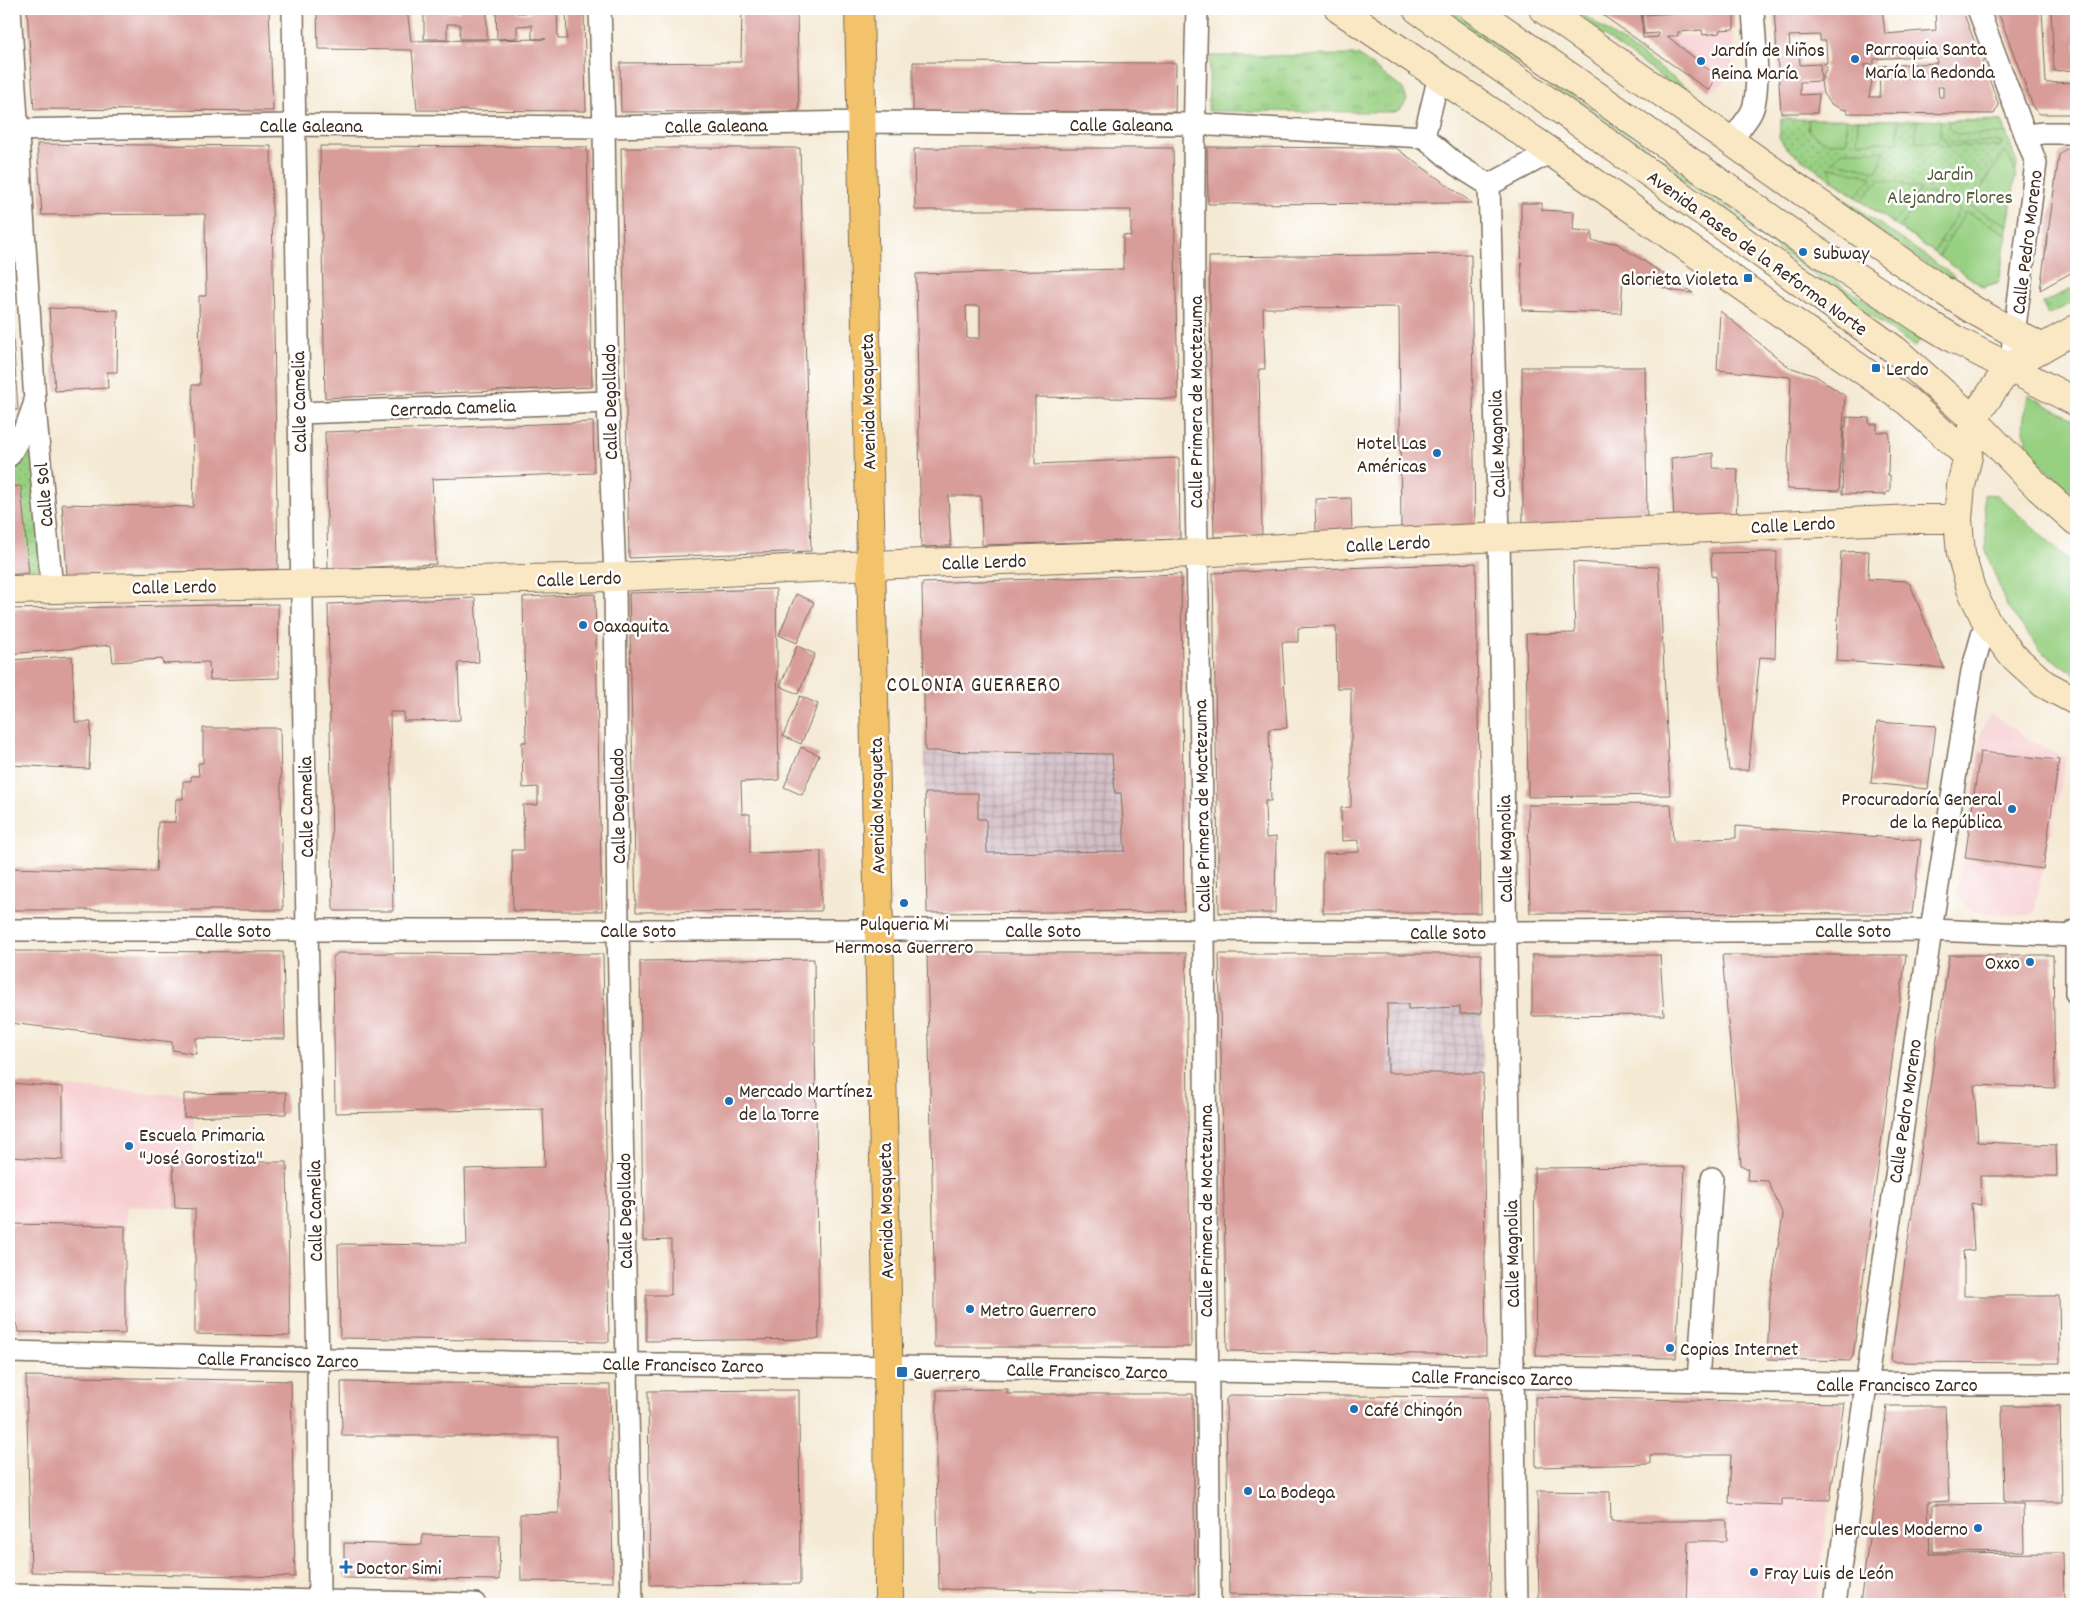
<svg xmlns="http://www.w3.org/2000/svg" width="2085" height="1613" viewBox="0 0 2085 1613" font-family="Dekko,sans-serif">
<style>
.built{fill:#f7cfd1}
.industrial{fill:url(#industrial-grid)}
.grass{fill:url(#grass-tufts);stroke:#6a7d50}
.park{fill:url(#park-dots);stroke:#6a7d50}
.garden{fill:#98d082;stroke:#6a7d50}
.building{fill:#d89c99;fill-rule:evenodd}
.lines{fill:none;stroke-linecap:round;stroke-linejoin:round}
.street-casing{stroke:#7c6d5d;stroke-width:24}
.secondary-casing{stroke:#7c6d5d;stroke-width:30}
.primary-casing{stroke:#7c6d5d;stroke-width:30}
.street{stroke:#fff;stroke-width:21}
.secondary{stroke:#fae7c3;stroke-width:28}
.primary{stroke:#f2c36a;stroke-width:28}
.poi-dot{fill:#1f6fb2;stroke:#fff;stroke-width:2}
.labels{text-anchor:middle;stroke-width:5;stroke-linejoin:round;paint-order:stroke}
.poi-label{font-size:20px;fill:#3b2a1e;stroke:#fff;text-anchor:start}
.street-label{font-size:20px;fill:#3b2a1e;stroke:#fff}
.park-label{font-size:20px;fill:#575c3c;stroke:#fff}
.neighbourhood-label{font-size:21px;letter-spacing:1px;fill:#3b2a1e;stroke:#fff}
</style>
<defs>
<pattern id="industrial-grid" width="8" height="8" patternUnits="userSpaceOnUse" patternTransform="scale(1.25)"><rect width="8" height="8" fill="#d2bdc6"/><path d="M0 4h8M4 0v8" fill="none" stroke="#ac9aa0"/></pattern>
<pattern id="grass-tufts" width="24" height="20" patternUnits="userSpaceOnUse" patternTransform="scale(1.25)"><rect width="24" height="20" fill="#98d082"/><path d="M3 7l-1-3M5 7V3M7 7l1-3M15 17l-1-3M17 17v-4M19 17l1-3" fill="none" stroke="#7da96a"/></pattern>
<pattern id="park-dots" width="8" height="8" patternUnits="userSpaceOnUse" patternTransform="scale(1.25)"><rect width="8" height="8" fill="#98d082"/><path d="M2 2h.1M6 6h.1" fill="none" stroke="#7da96a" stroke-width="1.8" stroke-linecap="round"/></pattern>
</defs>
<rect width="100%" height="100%" fill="#fff"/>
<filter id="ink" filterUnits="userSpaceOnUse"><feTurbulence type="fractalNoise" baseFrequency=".02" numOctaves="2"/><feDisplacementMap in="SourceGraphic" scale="10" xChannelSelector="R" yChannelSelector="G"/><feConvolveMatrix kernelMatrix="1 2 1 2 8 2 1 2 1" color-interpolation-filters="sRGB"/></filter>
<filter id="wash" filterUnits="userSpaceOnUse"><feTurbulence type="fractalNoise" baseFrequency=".0096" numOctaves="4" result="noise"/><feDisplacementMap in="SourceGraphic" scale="20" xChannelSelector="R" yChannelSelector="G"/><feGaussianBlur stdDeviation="1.12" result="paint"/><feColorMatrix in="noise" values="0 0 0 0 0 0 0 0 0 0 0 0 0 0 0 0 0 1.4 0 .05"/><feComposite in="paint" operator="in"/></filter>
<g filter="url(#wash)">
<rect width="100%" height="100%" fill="#f4e9d3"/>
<g class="built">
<polygon points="1734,33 1734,57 1730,71 1723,83 1715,88 1708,90 1637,38"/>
<polygon points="1821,81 1817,113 1781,113 1779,91 1793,90 1792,83"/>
<polygon points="1991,713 2033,742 2066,758 2034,912 2029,916 1976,912 1962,902 1956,890 1964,857 1981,731"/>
<polygon points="63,1087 183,1095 184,1117 194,1116 194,1162 173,1162 175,1208 126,1206 125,1226 9,1224 9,1157 63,1160"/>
<polygon points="1782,1499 1830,1500 1816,1604 1686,1604 1688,1541 1727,1541 1729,1503 1782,1505"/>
</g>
<g class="industrial">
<polygon points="925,751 1112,754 1113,774 1121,793 1125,851 987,853 986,819 978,819 978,793 925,793"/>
<polygon points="1387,1004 1408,1004 1408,1009 1460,1007 1460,1014 1482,1013 1483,1073 1388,1073"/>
</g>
<g class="grass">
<polygon points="1566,9 1576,9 1689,89 1685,94"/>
<polygon points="1358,55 1403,89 1407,100 1401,109 1395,112 1208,111 1210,56"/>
<polygon points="2076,287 2076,301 2048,315 2042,303"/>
</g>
<g class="park">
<polygon points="1781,119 2002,121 2017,164 1999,282 1983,287 1785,147 1779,137"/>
<polygon points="34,440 43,579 9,578 9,461 16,452"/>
</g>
<g class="garden">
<polygon points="1441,9 1451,9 1840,284 1922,339 1915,347"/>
<polygon points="1808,119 1846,119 1847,142 1829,143 1809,132"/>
<rect x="1858" y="120" width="40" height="22"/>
<polygon points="1940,120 1940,138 1944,138 1944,142 2001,142 2001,146 1941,146 1940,142 1916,142 1916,121"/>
<polygon points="1948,121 2002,121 2006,133 2000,134 1957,134 1949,129"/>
<polygon points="1843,151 1885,151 1877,171 1832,161"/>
<polygon points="2004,152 2007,152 2016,174 2008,225 1970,206"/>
<polygon points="1790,161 1954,276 1951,281 1786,166"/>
<polygon points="1829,167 1830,167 1872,177 1855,196 1834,181"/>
<polygon points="1880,179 1921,189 1893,223 1861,201"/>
<polygon points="1928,192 1960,209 1934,252 1899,227"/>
<polygon points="1966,212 2007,234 1999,282 1983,287 1939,256"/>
<polygon points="2028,395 2076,421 2076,497 2028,452 2023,424"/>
<polygon points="1984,494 1997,495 2076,567 2076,675 2041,651 2006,605 1986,551"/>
</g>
<g id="blocks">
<g class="building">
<polygon points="27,9 269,9 273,111 34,109"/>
<polygon points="317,9 407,9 411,41 546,39 532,39 532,25 517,26 517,38 497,39 496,9 517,9 517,13 532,13 532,9 557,9 558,39 567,39 566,9 584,9 586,111 417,110 412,50 318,49"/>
<polygon points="424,9 447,9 447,12 460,12 459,9 487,9 487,39 460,39 460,24 447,24 447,39 424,39"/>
<polygon points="742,9 797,9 799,111 621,112 620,63 741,62"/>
<polygon points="1594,9 1641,9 1643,38 1658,37 1658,33 1644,34 1642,15 1734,10 1734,29 1719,30 1720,33 1703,35 1702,30 1678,32 1678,36 1667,36 1712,72 1713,83 1710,90 1708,90"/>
<polygon points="1642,9 1687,9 1687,10 1642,13"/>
<path d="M1774 9H1805V10L1882 9 1885 34 1936 30 1935 9H1962L1999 105 1994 114 1847 113V110L1841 109 1831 104 1823 94 1821 81 1827 67H1825L1824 63H1827L1826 41H1820V35L1789 36 1790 47 1799 46 1800 65 1820 64 1821 81 1800 82V95L1819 94 1817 113H1781ZM1936 50 1937 63 1879 66 1880 97H1869L1872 81 1869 73 1863 65 1874 64V59L1936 55ZM1958 71H1964V76L1958 77ZM1938 87H1943V97H1939Z"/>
<polygon points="1997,9 2042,9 2046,83 2076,82 2076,114 2040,114 2034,109"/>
<polygon points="2051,9 2076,9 2076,70 2054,71"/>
<polygon points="913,62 1176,63 1175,112 913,112"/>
<polygon points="37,144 271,146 278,569 67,575 62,504 193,507 194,461 192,385 200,385 199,296 206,296 205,214 42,215"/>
<polygon points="320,146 587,147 592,387 325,398"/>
<polygon points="1207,147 1396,148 1472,203 1208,204"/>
<polygon points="621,148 800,148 811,551 629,558"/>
<path d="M927 148H1173L1178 399 1035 397V464L1179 458 1180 539 982 545 981 496H948L951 546 921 547 916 274 1123 269V235L1131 236V210H915L914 149H927ZM966 306H980V338H967Z"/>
<polygon points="2066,149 2076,150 2076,270 2040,290 2059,155"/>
<polygon points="1521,203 1542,203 1542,210 1574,212 1573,230 1592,231 1592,241 1616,243 1693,293 1674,291 1623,275 1621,313 1522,310"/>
<polygon points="1471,254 1475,527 1401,530 1399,307 1263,308 1265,369 1259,369 1262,535 1214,537 1209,257"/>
<polygon points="9,306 11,308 18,410 9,410"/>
<polygon points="49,308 118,310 117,372 107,372 108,388 55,391"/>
<polygon points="1720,311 1789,367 1816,376 1845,396 1839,491 1787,489 1791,377 1717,370"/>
<polygon points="1522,367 1645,367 1647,522 1523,527"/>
<polygon points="1846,417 1869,418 1869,424 1877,424 1877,432 1889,432 1888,475 1890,475 1890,492 1886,492 1886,495 1842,494 1844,427 1846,427"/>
<polygon points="593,422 594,473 432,479 436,564 328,569 325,432"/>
<polygon points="1713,453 1713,468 1738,469 1736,520 1674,521 1671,458"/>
<polygon points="21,486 29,573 9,575 9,517 13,516 9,487"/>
<polygon points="1351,498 1352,532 1316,533 1315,499"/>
<polygon points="1869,551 1868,579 1906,581 1910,584 1944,668 1836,661 1841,552"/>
<polygon points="1777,552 1775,658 1760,657 1748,770 1729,770 1720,678 1716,576 1712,577 1711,553"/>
<polygon points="1573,562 1659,567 1670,795 1528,797 1526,634 1575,633"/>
<polygon points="1476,563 1481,913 1323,913 1323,854 1359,852 1359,840 1342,841 1341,808 1351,807 1351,688 1337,688 1336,626 1298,628 1298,642 1282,642 1287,728 1269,729 1271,801 1265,801 1266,838 1276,837 1275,913 1219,913 1213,573"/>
<polygon points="1181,574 1184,911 927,913 925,793 978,793 978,819 986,819 987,853 1125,851 1121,793 1115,793 1112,754 925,751 922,583"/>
<polygon points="776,589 779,780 741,782 742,814 750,814 750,853 821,851 821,911 636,912 629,593"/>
<polygon points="595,594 602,911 513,911 512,850 524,850 523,805 538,805 538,787 523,788 522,742 526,742 523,597"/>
<polygon points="796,594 814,602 797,643 779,635"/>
<polygon points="475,598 479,662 458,663 460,720 404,721 404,712 390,712 393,911 335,911 333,909 328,604"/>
<polygon points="278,604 279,678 210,680 209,662 163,664 162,659 113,662 111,645 9,654 9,609"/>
<polygon points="797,646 815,654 798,694 780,686"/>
<polygon points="72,656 75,722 91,722 89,769 9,765 9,660"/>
<polygon points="800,696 818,704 801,744 783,736"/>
<polygon points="1877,722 1936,726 1928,789 1871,783"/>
<polygon points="203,728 280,728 283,910 9,910 9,868 156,872 158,822 175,822 176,799 183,799 183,781 191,781 191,776 199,776 198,763 203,763"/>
<polygon points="801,747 819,755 802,795 784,787"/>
<polygon points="1980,752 2059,760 2043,869 1965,858"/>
<polygon points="1671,804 1673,841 1736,838 1736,826 1921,840 1912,914 1530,913 1528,805"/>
<polygon points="9,951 283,952 285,1039 196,1038 196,1054 172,1050 172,1042 9,1023"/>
<polygon points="338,953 603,954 609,1342 340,1338 338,1244 467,1245 465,1169 545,1167 543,1109 335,1113 333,957"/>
<polygon points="927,953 1186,953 1191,1347 934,1347 934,1264"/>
<polygon points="1219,954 1481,954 1482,1013 1460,1014 1460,1007 1408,1009 1408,1004 1387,1004 1388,1073 1483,1073 1486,1355 1227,1351"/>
<polygon points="1532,955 1660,955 1664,1015 1532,1016"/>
<polygon points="1722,955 1906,955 1853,1356 1850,1361 1767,1359 1770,1296 1783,1215 1768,1181 1747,1180 1748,1169 1741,1165"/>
<polygon points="1949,955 2053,955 2055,1088 1974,1085 1978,1142 2056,1145 2057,1176 1980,1176 1981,1205 1971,1203 1974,1250 1963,1251 1964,1263 1964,1296 2059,1296 2060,1363 1894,1362 1891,1359"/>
<polygon points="814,959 819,1339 646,1341 646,1295 671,1295 671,1240 643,1241 640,961"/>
<polygon points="9,1083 63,1087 63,1160 9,1157"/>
<polygon points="286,1092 286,1114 184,1117 184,1094"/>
<polygon points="173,1162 287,1162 290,1336 195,1334 195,1209 175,1208"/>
<polygon points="1685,1167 1676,1358 1536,1356 1534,1168"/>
<polygon points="9,1224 125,1226 125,1334 18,1332 9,1281"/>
<polygon points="26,1376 291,1381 295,1577 31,1572"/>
<polygon points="341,1382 610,1385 613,1582 521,1581 520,1514 559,1513 558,1436 342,1436"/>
<polygon points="1008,1389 1007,1394 1193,1394 1195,1594 939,1589 936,1467 937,1390"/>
<polygon points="799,1390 800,1584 650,1585 648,1391"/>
<polygon points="1230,1395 1488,1397 1491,1599 1229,1594 1226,1399"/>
<polygon points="1535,1397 1844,1403 1830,1500 1782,1499 1782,1505 1729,1503 1731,1455 1650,1455 1650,1464 1536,1467"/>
<polygon points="1887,1406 1945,1406 1949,1501 1928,1502 1930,1554 2063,1553 2064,1604 1860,1604"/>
<polygon points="2002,1406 2060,1406 2062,1502 2004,1502"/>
<polygon points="1537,1491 1610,1492 1611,1521 1727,1521 1727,1541 1688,1541 1686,1604 1539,1602"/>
<polygon points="2023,1504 2024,1551 1933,1552 1933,1505"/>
<polygon points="422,1535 500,1536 499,1580 344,1578 344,1543 422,1545"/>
</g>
</g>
</g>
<g filter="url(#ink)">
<use href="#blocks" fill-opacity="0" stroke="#7c6d5d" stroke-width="1"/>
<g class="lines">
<defs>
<g id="street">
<polyline points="293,9 307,930 318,1360 319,1604"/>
<polyline points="600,9 604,127 608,402 615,577 618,930 632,1604"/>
<path d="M1197 9C1188 316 1200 623 1204 931 1206 1155 1207 1380 1210 1604"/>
<polyline points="1978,9 2036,163 2010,366"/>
<polyline points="9,130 295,125 604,127 861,122 1193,124 1424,137"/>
<polyline points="2027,135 2043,133 2076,133"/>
<polyline points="1424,137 1457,165 1489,185"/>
<polyline points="1424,137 1439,76"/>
<path d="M1731 142C1737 132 1745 123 1751 113 1762 92 1754 34 1753 9"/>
<polyline points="1489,185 1499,537 1517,1604"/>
<polyline points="1489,185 1551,152"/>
<polyline points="35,407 52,589"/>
<polyline points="298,413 608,402"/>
<polyline points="9,456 27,424 35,402 10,9"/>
<polyline points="9,930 1204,930 1506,932 1931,930 2076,936"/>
<polyline points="2076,930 2076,993"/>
<path d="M9 1352C407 1363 805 1365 1204 1371 1494 1376 1785 1385 2076 1384"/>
<polyline points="1698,1381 1712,1178"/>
<polyline points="9,1595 475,1604"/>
<polyline points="1835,1604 1931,930 1972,671 1986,621"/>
</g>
<g id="secondary">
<polyline points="1339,9 1551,152 1908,402 1968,456"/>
<polyline points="1417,9 1591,131 1895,350 1973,419 2038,487 2076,521"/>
<polyline points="1474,9 1814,249 1922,320 1954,339 2076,402"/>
<polyline points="1543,9 1939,288 1975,311 2042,348"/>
<polyline points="2076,329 2010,366 1973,419 1968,456 1961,486 1958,519 1961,554 1971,589 1986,621 2012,655 2044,684 2076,701"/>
<polyline points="9,590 615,577 871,565 1196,553 1369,543 1915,519 1958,519"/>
</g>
<polyline id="primary" points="859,9 888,1344 889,1604"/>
</defs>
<use href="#street" class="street-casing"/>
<use href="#secondary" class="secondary-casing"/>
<use href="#primary" class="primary-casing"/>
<use href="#street" class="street"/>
<use href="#secondary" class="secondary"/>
<use href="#primary" class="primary"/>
</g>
</g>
<g class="poi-dot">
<circle cx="1855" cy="59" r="5"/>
<circle cx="1701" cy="61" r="5"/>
<circle cx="1803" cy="252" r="5"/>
<rect x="1743" y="273" width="10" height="10" rx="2.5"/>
<rect x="1871" y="363" width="10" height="10" rx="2.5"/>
<circle cx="1437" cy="453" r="5"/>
<circle cx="583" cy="625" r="5"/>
<circle cx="2012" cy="809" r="5"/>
<circle cx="904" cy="903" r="5"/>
<circle cx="2030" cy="962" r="5"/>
<circle cx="729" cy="1101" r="5"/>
<circle cx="129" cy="1146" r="5"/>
<circle cx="970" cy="1309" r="5"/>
<circle cx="1670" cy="1348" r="5"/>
<rect x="896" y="1366" width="12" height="12" rx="2.5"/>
<circle cx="1354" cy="1409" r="5"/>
<circle cx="1248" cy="1491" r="5"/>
<circle cx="1978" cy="1528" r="5"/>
<path d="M343.5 1559.5h5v5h5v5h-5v5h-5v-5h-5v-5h5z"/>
<circle cx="1754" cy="1572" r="5"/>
</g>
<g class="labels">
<g class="poi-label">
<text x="1865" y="55">Parroquia Santa<tspan x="1865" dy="23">María la Redonda</tspan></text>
<text x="1711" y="56">Jardín de Niños<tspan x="1711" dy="23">Reina María</tspan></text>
<text x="1813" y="259">Subway</text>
<text x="1738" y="285" text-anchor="end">Glorieta Violeta</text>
<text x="1886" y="375">Lerdo</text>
<text x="1427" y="449" text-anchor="end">Hotel Las<tspan x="1427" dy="23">Américas</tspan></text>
<text x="593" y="632">Oaxaquita</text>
<text x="2002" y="805" text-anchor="end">Procuradoría General<tspan x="2002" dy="23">de la República</tspan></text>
<text x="904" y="930" text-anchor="middle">Pulqueria Mi<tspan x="904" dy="23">Hermosa Guerrero</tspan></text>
<text x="2020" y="969" text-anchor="end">Oxxo</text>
<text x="739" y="1097">Mercado Martínez<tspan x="739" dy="23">de la Torre</tspan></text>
<text x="139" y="1141">Escuela Primaria<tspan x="139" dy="23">"José Gorostiza"</tspan></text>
<text x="980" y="1316">Metro Guerrero</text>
<text x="1680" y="1355">Copias Internet</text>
<text x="913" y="1379">Guerrero</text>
<text x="1364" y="1416">Café Chingón</text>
<text x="1258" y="1498">La Bodega</text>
<text x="1968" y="1535" text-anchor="end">Hercules Moderno</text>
<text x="356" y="1574">Doctor Simi</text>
<text x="1764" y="1579">Fray Luis de León</text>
</g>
<g class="street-label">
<text x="1121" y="131">Calle Galeana</text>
<text x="311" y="132">Calle Galeana</text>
<text transform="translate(716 125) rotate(-1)" y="7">Calle Galeana</text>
<text transform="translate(2026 242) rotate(-83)" y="7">Calle Pedro Moreno</text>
<text transform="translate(1758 252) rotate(36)" y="7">Avenida Paseo de la Reforma Norte</text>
<text transform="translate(298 402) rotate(-91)" y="7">Calle Camelia</text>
<text transform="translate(609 402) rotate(-91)" y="7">Calle Degollado</text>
<text transform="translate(867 402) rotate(-91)" y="7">Avenida Mosqueta</text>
<text transform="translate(1195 402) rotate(-90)" y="7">Calle Primera de Moctezuma</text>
<text transform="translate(453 407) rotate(-2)" y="7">Cerrada Camelia</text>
<text transform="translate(1496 444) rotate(-92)" y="7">Calle Magnolia</text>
<text transform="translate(43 495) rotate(-95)" y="7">Calle Sol</text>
<text transform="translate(1793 524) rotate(-3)" y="7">Calle Lerdo</text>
<text transform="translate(1388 543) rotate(-3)" y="7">Calle Lerdo</text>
<text transform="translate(984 561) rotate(-2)" y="7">Calle Lerdo</text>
<text transform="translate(579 578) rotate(-2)" y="7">Calle Lerdo</text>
<text transform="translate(174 586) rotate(-1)" y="7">Calle Lerdo</text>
<text transform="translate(617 806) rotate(-91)" y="7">Calle Degollado</text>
<text transform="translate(876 806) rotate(-91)" y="7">Avenida Mosqueta</text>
<text transform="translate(1201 806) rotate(-91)" y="7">Calle Primera de Moctezuma</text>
<text transform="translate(305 807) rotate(-91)" y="7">Calle Camelia</text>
<text transform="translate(1504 849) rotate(-91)" y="7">Calle Magnolia</text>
<text x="233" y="937">Calle Soto</text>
<text x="638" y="937">Calle Soto</text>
<text x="1043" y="937">Calle Soto</text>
<text x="1853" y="937">Calle Soto</text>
<text x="1448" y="939">Calle Soto</text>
<text transform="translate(1904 1111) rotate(-82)" y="7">Calle Pedro Moreno</text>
<text transform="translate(314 1211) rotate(-91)" y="7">Calle Camelia</text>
<text transform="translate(624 1211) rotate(-91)" y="7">Calle Degollado</text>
<text transform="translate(885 1211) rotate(-91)" y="7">Avenida Mosqueta</text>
<text transform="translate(1205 1211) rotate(-90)" y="7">Calle Primera de Moctezuma</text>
<text transform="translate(1511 1254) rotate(-91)" y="7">Calle Magnolia</text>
<text transform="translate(278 1359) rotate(1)" y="7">Calle Francisco Zarco</text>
<text transform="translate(683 1364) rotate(1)" y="7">Calle Francisco Zarco</text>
<text transform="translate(1087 1370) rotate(1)" y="7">Calle Francisco Zarco</text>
<text transform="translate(1492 1377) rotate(1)" y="7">Calle Francisco Zarco</text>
<text x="1897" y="1391">Calle Francisco Zarco</text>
</g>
<g class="park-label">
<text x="1950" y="180">Jardin<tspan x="1950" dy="23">Alejandro Flores</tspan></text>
</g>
<g class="neighbourhood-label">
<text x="974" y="691">COLONIA GUERRERO</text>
</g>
</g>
<rect width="2085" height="1613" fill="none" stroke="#fff" stroke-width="30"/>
</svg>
